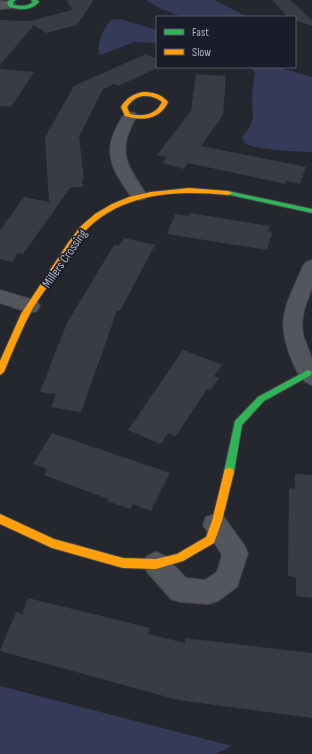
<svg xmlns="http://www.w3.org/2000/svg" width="312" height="754" viewBox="0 0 312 754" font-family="'Sofia Sans Condensed',sans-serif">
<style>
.water{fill:#343a57}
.building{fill:#3a3c45}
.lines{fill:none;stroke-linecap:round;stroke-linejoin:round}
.street-casing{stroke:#414249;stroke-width:2}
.fast-casing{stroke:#42444c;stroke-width:2}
.slow-casing{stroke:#42444c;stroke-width:2}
.street{fill:#54565e;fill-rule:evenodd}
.fast{fill:#30b455;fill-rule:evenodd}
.slow{fill:#ff9f0a;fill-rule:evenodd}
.labels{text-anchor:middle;stroke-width:3.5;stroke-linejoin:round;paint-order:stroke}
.street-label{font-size:13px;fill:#adb1c2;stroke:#191c29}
</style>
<rect width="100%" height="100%" fill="#25272f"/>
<g class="water">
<polygon points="146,0 214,0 248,17 182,17 155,6"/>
<path d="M120 19 157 30V43L134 42 103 54H99C97 43 103 29 111 20Z"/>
<path d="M248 67H277L312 77V152C300 152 254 150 245 143 243 141 243 139 242 137L250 127 253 118 252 93 255 73 252 69Z"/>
<polygon points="0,686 232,746 216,754 0,754"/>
</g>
<g class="building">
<polygon points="66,0 94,0 77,25 46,33 34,25 0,65 0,20 30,21 72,10"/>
<polygon points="272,0 290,0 312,20 312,26 295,20 295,17 288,17"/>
<polygon points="146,54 157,59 157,68 118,86 114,84 103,89 79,137 84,179 82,179 83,187 70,188 23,254 18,253 12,262 0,259 0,230 24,197 49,202 45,137 74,86"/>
<polygon points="0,69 34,72 11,107 0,106"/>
<polygon points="196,74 226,76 223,115 201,146 306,167 300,184 287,181 286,184 188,163 184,169 162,163 167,157 157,155 191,111"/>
<polygon points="190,213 270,226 268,232 272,233 267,250 167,234 175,214 189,216"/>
<polygon points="124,238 155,245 120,311 117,311 81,412 51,407 56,394 40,392 67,323 114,245 119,246"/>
<polygon points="183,350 222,365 214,376 219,378 210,391 207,389 176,436 168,433 161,444 128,430"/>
<polygon points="52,433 170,473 151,511 133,504 130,509 107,501 108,499 44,475 47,469 33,464"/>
<polygon points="295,474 312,475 312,598 296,596 296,577 288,576 289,488 295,489"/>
<polygon points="28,598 150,628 148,634 185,643 185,638 312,653 312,718 178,700 0,651 16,612 22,614"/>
</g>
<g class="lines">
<defs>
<g id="street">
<polygon points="0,1 14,2 16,5 14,8 0,9"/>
<path d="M130 112 135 113 137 116C116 151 126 164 147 195L145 199 139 200 133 199C109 166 100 149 125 113Z"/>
<path d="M312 260V288L304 310 302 322 303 335 312 359V385C300 381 298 373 293 363 274 318 286 307 303 266L306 262Z"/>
<polygon points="0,290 37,301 40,306 37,311 30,313 0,303"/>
<polygon points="215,514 224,517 244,545 248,553 237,587 218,601 209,604 180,602 171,599 147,572 143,564 147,556 156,552 165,556 186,578 205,580 217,572 222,555 203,525 206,517"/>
</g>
<g id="fast">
<path d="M10 0H16L13 2V5C21 6 27 7 33 2L31 0H37L39 2C31 11 20 10 9 7L7 2Z"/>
<polygon points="228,191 312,209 312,213 226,194 224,193"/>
<polygon points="308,370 312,372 311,375 264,401 242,425 234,472 233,475 229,476 225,475 224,472 235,421 258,397"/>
</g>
<g id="slow">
<path d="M143 92C153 92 161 94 168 102 160 120 142 121 125 116L121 107C126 98 133 94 143 92ZM143 96C151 96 156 97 162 102 156 115 143 117 130 114L127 107C131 101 136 97 143 96Z"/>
<path d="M189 188 228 191 232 193 228 195C177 190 124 192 86 230 74 243 66 258 57 273 49 285 40 296 33 308 22 328 13 350 4 372L0 375V361L21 314 68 243 80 227 95 214 112 204 129 197 151 192Z"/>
<polygon points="229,468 233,469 234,472 222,521 214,543 183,561 156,569 123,568 52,548 0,524 0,514 54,539 123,558 156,559 177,554 206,537 212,521 224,472 225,469"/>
</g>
</defs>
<use href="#street" class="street-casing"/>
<use href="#fast" class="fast-casing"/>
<use href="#slow" class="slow-casing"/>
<use href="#street" class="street"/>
<use href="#fast" class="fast"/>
<use href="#slow" class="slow"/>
</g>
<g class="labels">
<g class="street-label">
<text transform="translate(64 258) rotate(-55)" y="5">Millers Crossing</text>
</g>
</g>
<rect x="156" y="16" width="140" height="52" fill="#191c29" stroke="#545866"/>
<rect x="164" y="29" width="20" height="6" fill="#30b455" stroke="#545866"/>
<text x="192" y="36" font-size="12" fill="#adb1c2">Fast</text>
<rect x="164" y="49" width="20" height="6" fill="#ff9f0a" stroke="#545866"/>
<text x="192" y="56" font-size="12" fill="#adb1c2">Slow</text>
</svg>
